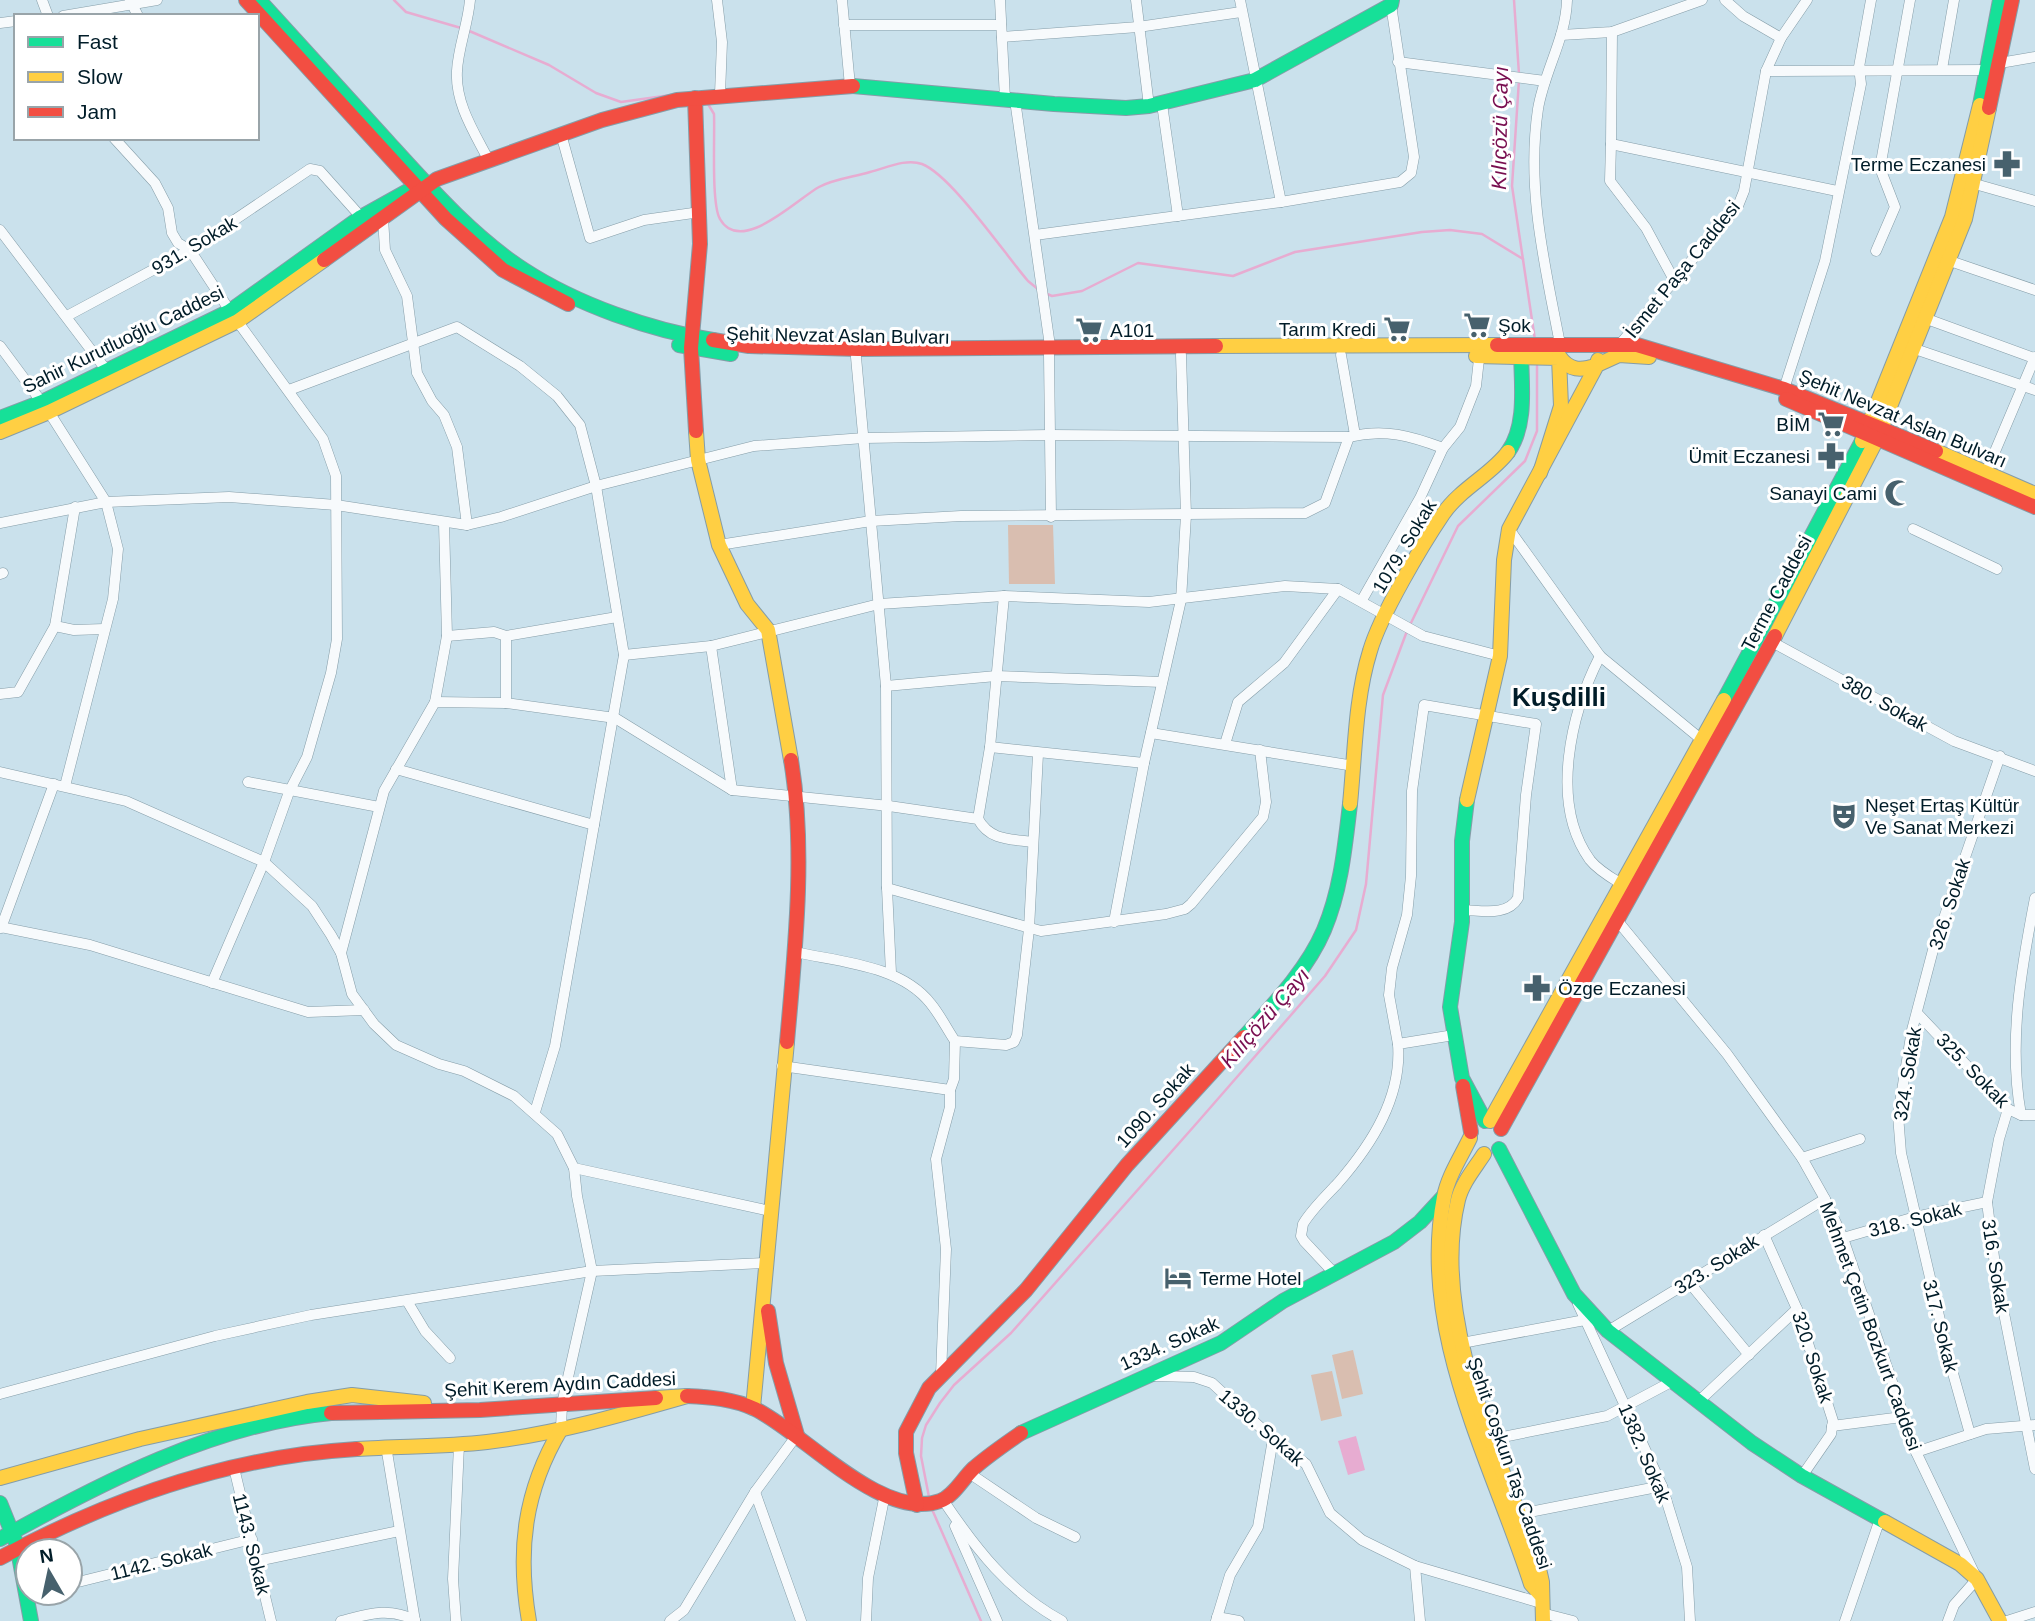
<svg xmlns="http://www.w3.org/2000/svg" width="2035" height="1621" viewBox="0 0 2035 1621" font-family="Arial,sans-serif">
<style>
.green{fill:#d9beb0}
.water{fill:#e7acd1}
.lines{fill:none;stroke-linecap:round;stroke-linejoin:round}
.stream{stroke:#e7acd1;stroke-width:2.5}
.street-casing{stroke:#859da8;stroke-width:11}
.fast-casing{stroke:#859da8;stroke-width:16}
.slow-casing{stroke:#859da8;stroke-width:16}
.jam-casing{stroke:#859da8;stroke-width:16}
.street{stroke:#f7fafc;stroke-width:10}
.fast{stroke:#16e098;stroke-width:14}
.slow{stroke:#ffcf43;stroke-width:14}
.jam{stroke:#f24e42;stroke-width:14}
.labels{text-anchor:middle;stroke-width:6;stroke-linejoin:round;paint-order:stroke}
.poi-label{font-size:19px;fill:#001c28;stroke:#fff;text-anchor:end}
.street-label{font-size:19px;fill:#001c28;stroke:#fff}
.water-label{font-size:21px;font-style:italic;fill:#780e50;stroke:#fff}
.district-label{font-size:26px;font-weight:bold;fill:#001c28;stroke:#fff}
</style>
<rect width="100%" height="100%" fill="#cae1ec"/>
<g class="green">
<polygon points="1008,525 1053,525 1055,584 1009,584"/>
<polygon points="1353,1350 1363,1394 1342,1399 1332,1355"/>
<polygon points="1332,1371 1342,1416 1321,1421 1311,1375"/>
</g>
<polygon class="water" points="1356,1436 1365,1470 1348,1475 1338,1441"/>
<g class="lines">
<g class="stream">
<polyline points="394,0 406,12 461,28"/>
<polyline points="1514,0 1519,74"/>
<polyline points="467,30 549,65 596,93 621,102 671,95"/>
<polyline points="1519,80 1512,186 1535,340"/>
<path d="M708 104 714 114C715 135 711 204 720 219 741 256 797 199 819 187 834 179 854 177 870 172 886 168 906 158 922 164 951 175 1004 253 1028 281L1039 290"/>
<polyline points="1045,293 1052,296 1082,291 1138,263 1233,276 1295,252 1422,232 1450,230 1482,234 1523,259"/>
<polyline points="1410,625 1458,526 1525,461 1537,431 1537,366"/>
<polyline points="929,1497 921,1456 922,1438 926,1425 940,1403 954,1385 1011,1333 1196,1124 1325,976 1356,930 1366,884 1383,695 1407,631"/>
<polyline points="931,1507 981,1621"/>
</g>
<defs>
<g id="street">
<polyline points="42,0 48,16"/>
<polyline points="130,0 138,16"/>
<path d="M470 0C468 24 458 48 457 71 455 103 474 132 488 159"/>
<polyline points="717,0 722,42 720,94"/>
<polyline points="842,0 850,86"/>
<polyline points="1000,0 1005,99"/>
<polyline points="1136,0 1149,106"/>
<polyline points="1240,0 1281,202"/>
<polyline points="1725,0 1743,16 1781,38"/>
<polyline points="63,16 157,0"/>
<polyline points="0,23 16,21"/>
<polyline points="844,25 1001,25"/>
<polyline points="1612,32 1611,144 1837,191"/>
<polyline points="1561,35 1612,32 1702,0"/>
<polyline points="1002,37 1138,27 1241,12"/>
<polyline points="1398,62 1545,81"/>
<polyline points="2000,63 2035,57"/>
<polyline points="1942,69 1954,0"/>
<polyline points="1766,71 1987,70"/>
<polyline points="1015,100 1050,346"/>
<polyline points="1162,104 1178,216"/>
<polyline points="561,134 590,238 644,220 700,212"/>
<polyline points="114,138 155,183 168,208 172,233 178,243 190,250 230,311 323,439 336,476 337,639 331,673 307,757 289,792 264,862 212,983"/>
<polyline points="1611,144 1610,181 1646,228 1674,280"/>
<polyline points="1975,184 2035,201"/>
<polyline points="383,218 385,250 407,296 417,373 432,401 444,415 457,447 467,525"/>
<polyline points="0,230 107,371"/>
<polyline points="1035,235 1281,202 1400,182 1411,173 1414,157 1391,5"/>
<polyline points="1876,251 1895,207 1880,168 1910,0"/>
<polyline points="1950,261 2035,290"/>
<polyline points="67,316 190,250 310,169 320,171 361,217"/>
<polyline points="1927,319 2034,358"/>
<polyline points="1621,343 1738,206 1744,191 1766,71 1781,38 1807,0"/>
<path d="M1560 344C1545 266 1526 189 1538 109 1544 72 1566 38 1567 0"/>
<polyline points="0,346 49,412 106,502 118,549 113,599 65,786"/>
<polyline points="1915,349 2035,390"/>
<polyline points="1049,355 1051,517"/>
<polyline points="1341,355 1355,435"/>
<polyline points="856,357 886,686 887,888 891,973"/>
<polyline points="1784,389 1825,261 1861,84 1859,67 1871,0"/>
<polyline points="289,390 457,327 520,366 557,396 580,425 596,486 624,655 555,1046 535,1112"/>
<polyline points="1985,475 2035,357"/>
<path d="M0 523 106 502 229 497 336 505 467 525 501 517 596 486 754 446 864 438 1050 435 1349 437C1384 428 1411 436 1443 448"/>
<polyline points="1509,529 1600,656 1702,740"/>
<polyline points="1913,529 1997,569"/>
<polyline points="719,545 871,521 961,516 1305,513 1325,503 1349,437"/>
<polyline points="0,574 3,573"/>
<polyline points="1362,600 1420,498 1443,448 1460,427 1476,386 1480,350"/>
<polyline points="55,626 74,630 104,629"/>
<polyline points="447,636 494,632 506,636"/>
<polyline points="1772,642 1954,741 2035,771"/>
<polyline points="711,646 732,790"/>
<polyline points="624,655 711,646 879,604 1004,596 1149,602 1285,586 1338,589 1423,636 1500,656"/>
<path d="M1600 656C1571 713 1549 803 1590 860 1598 870 1610 877 1620 883"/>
<polyline points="886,686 996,676 1162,682"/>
<polyline points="0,694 18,692 55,626 75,507"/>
<polyline points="435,702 447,636 444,523"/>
<polyline points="506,703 506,636 617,617"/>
<polyline points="1151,733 1354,766"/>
<polyline points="1225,744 1238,702 1284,663 1338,589"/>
<polyline points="990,747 1144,763"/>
<polyline points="396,769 594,825"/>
<polyline points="0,772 126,801 264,862 312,906 331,935 341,953 352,994 374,1024 396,1045 439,1064 464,1071 514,1096 557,1134 574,1168 770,1211"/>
<polyline points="248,782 379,807"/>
<polyline points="978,819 990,747 1004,596"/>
<polyline points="887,888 1041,931 1166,914 1185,909 1191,904 1263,817 1266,802 1260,750"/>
<polyline points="1616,919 1727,1054 1802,1158 1825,1199 1843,1238 1916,1452 1977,1579 1954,1605 1948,1621"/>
<polyline points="1114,922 1144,763 1181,600 1186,515 1181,355"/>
<polyline points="0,927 90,945 308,1012 364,1010"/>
<polyline points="1,928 54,784"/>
<path d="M795 952C840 962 901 965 931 1004 940 1015 947 1029 955 1041L1006 1045 1014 1042 1017 1035 1029 929 1038 754"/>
<path d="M341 953 384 791 435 702 506 703 615 718 732 790 889 806 978 819C990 841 1011 839 1033 842"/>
<polyline points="1917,1013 2008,1109 2021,1115 2035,1115"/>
<path d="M1398 1044 1389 995 1392 968 1407 915 1411 876 1412 791 1424 705 1536 724 1526 795 1518 898C1507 917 1481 910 1461 910"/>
<polyline points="782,1066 950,1090 954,1079 955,1041"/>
<polyline points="2008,1109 1999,1139 1987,1202 1996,1273 2035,1469"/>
<path d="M2021 1115C2008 1042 2021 970 2035 898"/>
<polyline points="1802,1158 1860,1139"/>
<polyline points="1764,1235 1797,1309 1833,1421 1831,1434 1802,1476"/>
<polyline points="1843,1238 1915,1217 1987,1202"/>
<path d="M1333 1272 1304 1241 1301 1236 1303 1224C1312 1209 1326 1196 1338 1183 1372 1144 1402 1097 1398 1044L1454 1035"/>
<polyline points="1688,1281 1749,1355"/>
<polyline points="407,1301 425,1331 450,1358"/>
<polyline points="1578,1304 1662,1486 1687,1567 1690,1621"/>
<polyline points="1608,1331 1825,1199"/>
<polyline points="1462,1343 1585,1320"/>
<polyline points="941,1375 946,1249 936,1159 950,1107 950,1090"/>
<polyline points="1153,1376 1194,1377 1212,1383 1273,1439 1306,1464 1330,1513 1362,1540 1415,1566 1541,1603"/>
<polyline points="0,1394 215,1336 311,1315 592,1271 765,1263"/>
<polyline points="1698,1402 1797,1309"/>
<polyline points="1832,1426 1902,1417"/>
<polyline points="561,1429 562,1404 592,1271 577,1196 574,1168"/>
<polyline points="1970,1434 1949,1359 1901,1153 1898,1115 1912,1030 1933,950 2000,756"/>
<polyline points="1493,1439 1607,1416 1671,1382"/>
<polyline points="386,1446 415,1621"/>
<polyline points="1916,1452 1986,1429 2035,1425"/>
<polyline points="234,1468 271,1621"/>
<polyline points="969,1473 1036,1518 1075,1537"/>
<polyline points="755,1492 801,1621"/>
<path d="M943 1500C976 1549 1009 1592 1062 1621"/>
<polyline points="1520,1514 1662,1486"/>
<polyline points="955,1526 997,1621"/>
<polyline points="257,1561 399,1531"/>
<polyline points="1415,1566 1420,1621"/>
<polyline points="70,1584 252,1539"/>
<polyline points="1542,1613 1573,1621"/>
<polyline points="1217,1617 1239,1621"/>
<path d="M341 1621C369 1614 388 1607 415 1620"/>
<polyline points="456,1621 453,1579 459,1445"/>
<polyline points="670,1621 684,1610 755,1492 797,1435"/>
<polyline points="866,1621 868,1578 885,1494"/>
<polyline points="1216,1621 1230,1575 1258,1527 1273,1439"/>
<polyline points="1845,1621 1880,1519"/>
<polyline points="2007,1621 2035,1612"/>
</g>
<g id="fast">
<path d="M259 0C302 47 345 95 388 142 429 187 473 237 524 270 576 304 652 331 713 340"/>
<polyline points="853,86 1054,104 1126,108 1149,106 1255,80 1391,5 1392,0"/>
<polyline points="1980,105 2000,0"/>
<polyline points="679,345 731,354"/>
<polyline points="0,418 42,402 230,311 361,217 413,188"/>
<path d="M1508 452C1528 424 1521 382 1521 349"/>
<polyline points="1724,700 1862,441"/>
<polyline points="1467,800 1462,841 1462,922 1450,1007 1462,1078 1485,1121"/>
<path d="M1244 1037C1273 1005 1307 970 1324 930 1341 890 1345 846 1350 804"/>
<polyline points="1499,1149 1574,1294 1608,1331 1752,1443 1802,1476 1885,1522"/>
<polyline points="1021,1433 1221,1343 1283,1301 1394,1242 1420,1222 1444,1196"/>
<polyline points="0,1503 17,1545 31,1621"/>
<path d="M0 1539C101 1483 214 1424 331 1413"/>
</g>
<g id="slow">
<polyline points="1216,346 1497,345"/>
<polyline points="1476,356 1559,358 1561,406 1540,473"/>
<path d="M1559 356C1569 371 1581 371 1597 365L1598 360"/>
<polyline points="696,431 698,460 719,545 747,604 768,630 791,760"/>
<polyline points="0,432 49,412 238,321 324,260"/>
<polyline points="1862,441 1952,217 1980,105"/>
<polyline points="1936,451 2035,494"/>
<polyline points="1775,636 1877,439 1965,219 1989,108"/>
<polyline points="1467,800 1500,656 1504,560 1509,529 1597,365 1619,355 1649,357"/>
<path d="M1350 804C1355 754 1355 699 1370 651 1380 616 1422 545 1443 514 1461 488 1492 474 1508 452"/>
<polyline points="1490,1121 1724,700"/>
<path d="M1470 1138C1461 1157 1448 1176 1444 1197 1418 1331 1491 1460 1531 1584L1540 1594"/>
<path d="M1484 1154C1475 1168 1462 1183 1458 1200 1430 1315 1497 1454 1537 1560L1542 1582 1543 1621"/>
<polyline points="753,1408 787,1042"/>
<path d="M357 1449C400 1446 443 1447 487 1442 555 1434 621 1415 687 1396L656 1398"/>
<polyline points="0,1478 140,1439 307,1402 352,1395 424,1403"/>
<polyline points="1885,1522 1960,1564 1977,1579 2000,1621"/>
<path d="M529 1621C517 1551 524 1491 561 1429"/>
</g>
<g id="jam">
<polyline points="246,0 446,219 503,270 568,304"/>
<polyline points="695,98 700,244 691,348 696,431"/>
<polyline points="1989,108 2012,0"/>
<polyline points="324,260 437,179 602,120 677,100 853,86"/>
<polyline points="713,340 749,346 858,349 1216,346"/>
<polyline points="1497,345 1637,345 1784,389 1936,451"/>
<polyline points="1786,399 2035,507"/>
<path d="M787 1042C795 951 806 850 791 760"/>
<polyline points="1463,1086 1471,1132"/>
<polyline points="1501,1129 1775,636"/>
<polyline points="768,1311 776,1363 797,1435"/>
<path d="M687 1396C710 1397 734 1399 755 1409 803 1432 882 1522 940 1501 954 1496 963 1478 974 1468 989 1455 1005 1444 1021 1433"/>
<polyline points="331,1413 480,1410 656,1398"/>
<polyline points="917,1505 906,1453 906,1432 929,1388 1026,1290 1127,1165 1244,1037"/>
<path d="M0 1558C110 1499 231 1456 357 1449"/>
</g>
</defs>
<use href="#street" class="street-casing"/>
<use href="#fast" class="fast-casing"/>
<use href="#slow" class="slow-casing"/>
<use href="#jam" class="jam-casing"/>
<use href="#street" class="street"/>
<use href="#fast" class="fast"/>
<use href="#slow" class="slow"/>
<use href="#jam" class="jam"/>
</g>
<defs>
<symbol id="pharmacy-bare" viewBox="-9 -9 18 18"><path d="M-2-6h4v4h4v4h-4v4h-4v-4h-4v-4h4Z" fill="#47616d" stroke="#fff" stroke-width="2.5" paint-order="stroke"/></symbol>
<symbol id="supermarket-bare" viewBox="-9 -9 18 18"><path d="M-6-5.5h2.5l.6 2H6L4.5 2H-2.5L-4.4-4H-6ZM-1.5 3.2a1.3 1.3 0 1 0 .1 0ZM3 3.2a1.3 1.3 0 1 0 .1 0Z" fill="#47616d" stroke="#fff" stroke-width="2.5" paint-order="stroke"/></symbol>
<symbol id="mosque-bare" viewBox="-9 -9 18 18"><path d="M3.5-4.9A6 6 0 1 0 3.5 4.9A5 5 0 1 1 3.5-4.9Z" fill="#47616d" stroke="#fff" stroke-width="2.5" paint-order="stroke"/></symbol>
<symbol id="theatre-bare" viewBox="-9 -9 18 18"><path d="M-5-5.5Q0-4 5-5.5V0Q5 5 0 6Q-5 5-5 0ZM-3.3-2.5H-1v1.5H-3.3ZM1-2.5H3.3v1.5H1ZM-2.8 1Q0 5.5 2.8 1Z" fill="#47616d" stroke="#fff" stroke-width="2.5" paint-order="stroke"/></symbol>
<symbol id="hotel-bare" viewBox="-9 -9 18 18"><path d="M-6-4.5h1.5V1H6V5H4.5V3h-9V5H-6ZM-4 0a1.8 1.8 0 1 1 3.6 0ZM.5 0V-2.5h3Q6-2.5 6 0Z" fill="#47616d" stroke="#fff" stroke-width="2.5" paint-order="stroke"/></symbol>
</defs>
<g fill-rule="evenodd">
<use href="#pharmacy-bare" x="1988" y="145" width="38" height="38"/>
<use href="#supermarket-bare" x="1458" y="306" width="38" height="38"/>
<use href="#supermarket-bare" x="1378" y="310" width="38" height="38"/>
<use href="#supermarket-bare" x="1070" y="311" width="38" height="38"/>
<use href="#supermarket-bare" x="1812" y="405" width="38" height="38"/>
<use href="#pharmacy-bare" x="1812" y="437" width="38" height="38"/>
<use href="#mosque-bare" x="1879" y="474" width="38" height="38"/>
<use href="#theatre-bare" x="1825" y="797" width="38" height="38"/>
<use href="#pharmacy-bare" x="1518" y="969" width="38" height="38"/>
<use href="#hotel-bare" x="1159" y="1259" width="38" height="38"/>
</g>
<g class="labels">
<g class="poi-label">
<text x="1986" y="171">Terme Eczanesi</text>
<text x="1498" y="332" text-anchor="start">Şok</text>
<text x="1376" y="336">Tarım Kredi</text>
<text x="1110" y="337" text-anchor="start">A101</text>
<text x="1810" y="431">BİM</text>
<text x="1810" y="463">Ümit Eczanesi</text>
<text x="1877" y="500">Sanayi Cami</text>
<text x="1865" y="812" text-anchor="start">Neşet Ertaş Kültür<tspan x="1865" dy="22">Ve Sanat Merkezi</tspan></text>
<text x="1558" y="995" text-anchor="start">Özge Eczanesi</text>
<text x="1199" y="1285" text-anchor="start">Terme Hotel</text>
</g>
<g class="street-label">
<text transform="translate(194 245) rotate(-31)" y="7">931. Sokak</text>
<text transform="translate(1682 269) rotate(-51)" y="7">İsmet Paşa Caddesi</text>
<text transform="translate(838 335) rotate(1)" y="7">Şehit Nevzat Aslan Bulvarı</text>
<text transform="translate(123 339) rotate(-26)" y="7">Sahir Kurutluoğlu Caddesi</text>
<text transform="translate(1903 418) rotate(23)" y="7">Şehit Nevzat Aslan Bulvarı</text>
<text transform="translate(1404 546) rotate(-59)" y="7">1079. Sokak</text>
<text transform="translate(1776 593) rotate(-62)" y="7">Terme Caddesi</text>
<text transform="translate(1885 703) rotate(29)" y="7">380. Sokak</text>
<text transform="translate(1949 904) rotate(-72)" y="7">326. Sokak</text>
<text transform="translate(1973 1070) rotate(46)" y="7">325. Sokak</text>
<text transform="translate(1907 1074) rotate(-81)" y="7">324. Sokak</text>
<text transform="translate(1155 1105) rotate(-48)" y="7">1090. Sokak</text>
<text transform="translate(1915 1219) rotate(-14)" y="7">318. Sokak</text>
<text transform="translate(1716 1264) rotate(-32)" y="7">323. Sokak</text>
<text transform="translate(1996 1266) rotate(81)" y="7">316. Sokak</text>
<text transform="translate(1871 1326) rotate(70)" y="7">Mehmet Çetin Bozkurt Caddesi</text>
<text transform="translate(1941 1326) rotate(76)" y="7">317. Sokak</text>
<text transform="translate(1169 1343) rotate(-24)" y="7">1334. Sokak</text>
<text transform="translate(1813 1357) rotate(72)" y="7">320. Sokak</text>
<text transform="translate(560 1384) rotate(-3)" y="7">Şehit Kerem Aydın Caddesi</text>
<text transform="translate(1262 1427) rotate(41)" y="7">1330. Sokak</text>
<text transform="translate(1645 1453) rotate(67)" y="7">1382. Sokak</text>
<text transform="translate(1510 1463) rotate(71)" y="7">Şehit Coşkun Taş Caddesi</text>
<text transform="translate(252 1544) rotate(76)" y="7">1143. Sokak</text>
<text transform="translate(161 1561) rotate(-14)" y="7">1142. Sokak</text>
</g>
<g class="water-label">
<text transform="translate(1500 128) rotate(-89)" y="7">Kılıçözü Çayı</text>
<text transform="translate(1265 1018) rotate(-49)" y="7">Kılıçözü Çayı</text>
</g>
<g class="district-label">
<text x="1559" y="706">Kuşdilli</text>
</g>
</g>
<rect x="14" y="14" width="245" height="126" fill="#ffffff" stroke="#99a4a9" stroke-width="2"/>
<rect x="28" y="37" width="35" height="10" fill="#16e098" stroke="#99a4a9" stroke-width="2"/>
<text x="77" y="49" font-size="21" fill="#001c28">Fast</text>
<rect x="28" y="72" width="35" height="10" fill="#ffcf43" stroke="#99a4a9" stroke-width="2"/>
<text x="77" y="84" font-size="21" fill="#001c28">Slow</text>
<rect x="28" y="107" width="35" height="10" fill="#f24e42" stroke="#99a4a9" stroke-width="2"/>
<text x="77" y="119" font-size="21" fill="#001c28">Jam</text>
<g transform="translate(49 1572) rotate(351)"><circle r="33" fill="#ffffff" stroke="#99a4a9" stroke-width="2"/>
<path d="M0-5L12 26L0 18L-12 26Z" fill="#47616d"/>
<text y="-10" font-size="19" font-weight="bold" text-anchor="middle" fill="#001c28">N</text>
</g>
</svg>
